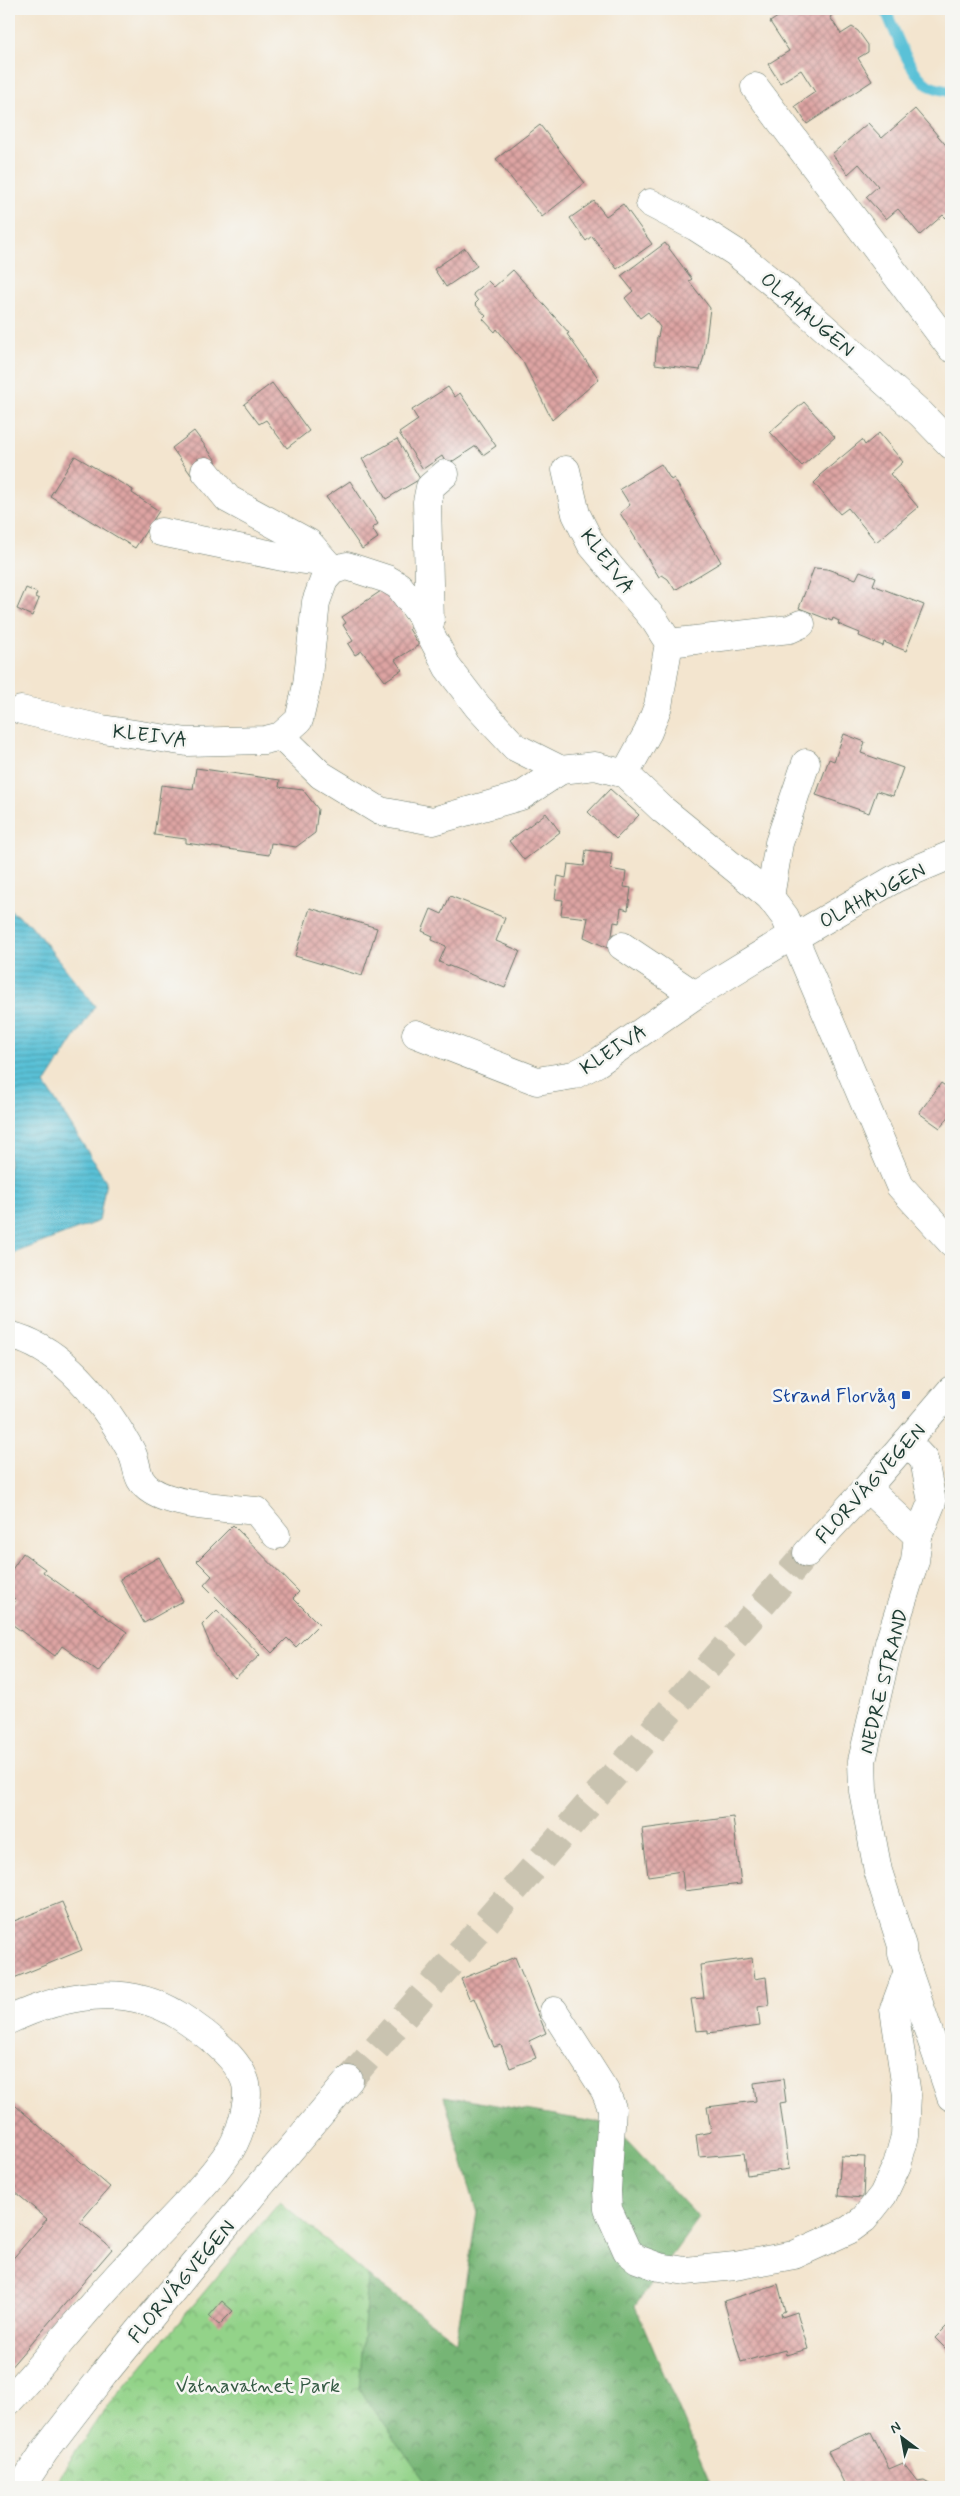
<svg xmlns="http://www.w3.org/2000/svg" width="960" height="2496" viewBox="0 0 960 2496" font-family="Mynerve,sans-serif">
<style>
.forest{fill:url(#forest-crowns);stroke:#4a7954}
.park{fill:url(#park-crowns);stroke:#59885e}
.water{fill:url(#water-rules);stroke:#3c7f86}
.lines{fill:none;stroke-linecap:round;stroke-linejoin:round}
.stream{stroke:#5ac1d7;stroke-width:11}
.building{fill:url(#building-cross-hatch)}
.major-tunnel{stroke:#c9c3b0;stroke-width:28;stroke-dasharray:28 14;stroke-linecap:butt}
.minor-casing{stroke:#69786a;stroke-width:29}
.major-casing{stroke:#69786a;stroke-width:29}
.minor{stroke:#fff;stroke-width:28}
.major{stroke:#fff;stroke-width:28}
.transit-dot{fill:#1a4fb4;stroke:#f6f6f2;stroke-width:2}
.labels{text-anchor:middle;stroke-width:5;stroke-linejoin:round;paint-order:stroke}
.street-label{font-size:20px;fill:#1f3d34;stroke:#f6f6f2}
.transit-label{font-size:20px;fill:#164399;stroke:#f6f6f2;text-anchor:end}
.park-label{font-size:20px;fill:#365b45;stroke:#f6f6f2}
</style>
<defs>
<pattern id="forest-crowns" width="20" height="18" patternUnits="userSpaceOnUse" patternTransform="scale(1.25)"><rect width="20" height="18" fill="#76b575"/><path d="M2 6a3 3 0 1 1 6 0M12 15a3 3 0 1 1 6 0" fill="none" stroke="#609461"/></pattern>
<pattern id="park-crowns" width="20" height="18" patternUnits="userSpaceOnUse" patternTransform="scale(1.25)"><rect width="20" height="18" fill="#93d389"/><path d="M2 6a3 3 0 1 1 6 0M12 15a3 3 0 1 1 6 0" fill="none" stroke="#77ac71"/></pattern>
<pattern id="water-rules" width="6" height="5" patternUnits="userSpaceOnUse" patternTransform="scale(1.25)"><rect width="6" height="5" fill="#5ac1d7"/><path d="M0 2.5h6" fill="none" stroke="#4a9eaf"/></pattern>
<pattern id="building-cross-hatch" width="8" height="8" patternUnits="userSpaceOnUse" patternTransform="scale(1.25)"><rect width="8" height="8" fill="#dea4a3"/><path d="M0 0l8 8M0 8l8-8" fill="none" stroke="#b38786"/></pattern>
</defs>
<rect width="100%" height="100%" fill="#f6f6f2"/>
<filter id="ink" filterUnits="userSpaceOnUse"><feTurbulence type="fractalNoise" baseFrequency=".02" numOctaves="2"/><feDisplacementMap in="SourceGraphic" scale="10" xChannelSelector="R" yChannelSelector="G"/><feConvolveMatrix kernelMatrix="1 2 1 2 8 2 1 2 1" color-interpolation-filters="sRGB"/></filter>
<filter id="wash" filterUnits="userSpaceOnUse"><feTurbulence type="fractalNoise" baseFrequency=".0096" numOctaves="4" result="noise"/><feDisplacementMap in="SourceGraphic" scale="20" xChannelSelector="R" yChannelSelector="G"/><feGaussianBlur stdDeviation="1.12" result="paint"/><feColorMatrix in="noise" values="0 0 0 0 0 0 0 0 0 0 0 0 0 0 0 0 0 1.4 0 .05"/><feComposite in="paint" operator="in"/></filter>
<g filter="url(#wash)">
<rect width="100%" height="100%" fill="#f3e5cf"/>
<polygon class="forest" points="444,2096 612,2125 699,2218 635,2306 712,2487 429,2487 359,2389 368,2276 456,2341 477,2213"/>
<polygon class="park" points="280,2202 368,2276 359,2389 429,2487 52,2487 100,2416"/>
<polygon class="water" points="9,910 30,924 95,1006 45,1084 106,1181 99,1221 9,1255"/>
<g class="lines">
<path class="stream" d="M885 9C895 31 908 71 928 85 935 89 944 90 951 92"/>
</g>
<g id="blocks">
<g class="building">
<polygon points="790,9 840,9 830,17 841,34 852,27 858,31 868,45 868,52 858,58 872,81 807,124 795,106 815,92 801,70 780,83 768,64 789,51 770,22"/>
<polygon points="915,109 951,151 951,213 946,218 943,215 920,235 898,209 886,219 866,197 878,186 859,164 848,174 832,154 868,123 882,138"/>
<polygon points="540,125 585,183 542,217 496,159"/>
<polygon points="594,201 606,216 623,204 652,244 617,269 592,236 586,241 570,218"/>
<polygon points="665,243 692,279 689,281 710,308 704,356 700,370 655,364 657,336 658,337 660,327 648,312 640,318 625,298 633,291 621,276"/>
<polygon points="465,248 477,266 446,287 434,269"/>
<polygon points="513,270 569,333 567,334 599,379 552,420 523,362 497,329 495,332 483,319 486,316 475,304 478,301 473,294 488,281 494,287"/>
<polygon points="272,383 284,399 285,398 309,431 287,448 266,420 259,424 244,404"/>
<polygon points="448,387 455,397 460,393 496,446 483,455 476,446 447,465 442,456 423,469 399,433 418,420 412,410"/>
<polygon points="804,402 835,437 802,466 770,432"/>
<polygon points="194,431 217,462 194,479 172,448"/>
<polygon points="879,433 903,462 890,474 918,507 876,542 848,508 840,514 814,483 821,476 820,475 862,440 865,445"/>
<polygon points="397,439 420,479 386,499 362,459"/>
<polygon points="75,456 133,490 132,493 159,511 135,548 50,496"/>
<polygon points="661,464 671,480 674,478 721,562 675,590 668,579 662,575 659,577 620,513 630,505 620,489"/>
<polygon points="350,481 378,524 372,528 378,538 362,549 326,497"/>
<polygon points="814,568 827,569 856,579 860,571 876,577 873,585 924,605 906,651 884,642 883,646 859,636 860,633 838,624 839,621 833,618 832,621 799,608"/>
<polygon points="26,588 37,593 35,597 39,599 32,616 17,609"/>
<polygon points="384,589 412,627 409,629 419,645 395,660 402,670 385,681 362,651 355,655 348,644 353,641 343,625 346,623 342,617"/>
<polygon points="844,734 865,742 861,753 903,768 893,796 877,791 869,813 816,795 829,759 834,761"/>
<polygon points="196,768 280,780 279,787 303,790 318,809 315,833 296,847 271,843 269,855 186,843 186,839 154,835 161,785 193,789"/>
<polygon points="610,789 639,815 616,839 588,812"/>
<polygon points="546,813 560,832 524,860 509,841"/>
<polygon points="586,850 612,853 610,869 626,872 624,887 631,888 628,910 621,908 619,923 614,922 610,949 584,937 588,918 561,915 563,900 555,899 558,876 566,878 568,864 584,866"/>
<polygon points="450,896 505,918 496,941 520,951 505,988 439,962 446,946 432,940 433,936 422,931 431,909 442,914"/>
<polygon points="310,908 377,928 362,976 295,956"/>
<polygon points="941,1083 951,1090 951,1114 940,1128 919,1113"/>
<polygon points="233,1525 299,1592 293,1598 319,1624 296,1647 287,1638 272,1653 204,1585 212,1576 197,1561"/>
<polygon points="23,1553 45,1569 43,1572 127,1632 98,1672 62,1646 55,1656 9,1622 9,1610 16,1600 9,1594 9,1574"/>
<polygon points="159,1557 183,1601 144,1623 120,1579"/>
<polygon points="217,1610 260,1655 235,1678 215,1656 202,1625"/>
<polygon points="733,1817 741,1884 684,1891 682,1871 648,1876 642,1829"/>
<polygon points="62,1902 82,1950 9,1980 9,1923"/>
<polygon points="515,1957 546,2033 529,2041 536,2058 510,2068 501,2045 494,2047 474,1998 470,2000 461,1979"/>
<polygon points="752,1958 755,1979 766,1977 769,2005 758,2007 760,2026 708,2033 708,2030 696,2031 691,1999 704,1998 700,1965"/>
<polygon points="783,2079 786,2102 780,2103 789,2169 747,2175 744,2153 699,2157 696,2135 711,2132 707,2107 756,2101 754,2083"/>
<polygon points="9,2100 110,2187 80,2222 112,2249 9,2369 9,2263 47,2219 9,2187"/>
<polygon points="841,2156 865,2157 863,2198 838,2196"/>
<polygon points="778,2284 785,2311 781,2313 782,2317 797,2312 808,2349 786,2355 785,2350 741,2362 724,2301"/>
<polygon points="222,2301 233,2311 219,2325 209,2316"/>
<polygon points="951,2322 951,2354 935,2338"/>
<polygon points="871,2432 889,2469 903,2463 917,2481 924,2480 933,2485 931,2487 846,2487 828,2451"/>
</g>
</g>
</g>
<g filter="url(#ink)">
<use href="#blocks" fill-opacity="0" stroke="#69786a" stroke-width="1"/>
<g class="lines">
<polyline class="major-tunnel" points="349,2080 807,1553"/>
<defs>
<g id="minor">
<polyline points="755,87 951,348"/>
<polyline points="650,203 696,227 735,252 790,297 921,414 951,445"/>
<polyline points="566,470 576,514 591,544 655,621 669,643 658,706 648,732 625,774"/>
<polyline points="205,471 228,499 309,543 330,567"/>
<polyline points="161,532 283,557 326,563"/>
<polyline points="427,628 430,624 427,502 430,487 445,474"/>
<polyline points="669,643 790,629 801,624"/>
<polyline points="21,710 102,729 187,742 265,740 281,736 299,720 307,685 316,602 324,580 333,570 347,566 387,579 399,586 420,614 448,668 478,707 515,747 561,770 595,766 625,774 662,809 770,897 785,917 793,935 900,1186 951,1242"/>
<polyline points="281,736 321,775 380,811 433,821 521,796 561,770"/>
<polyline points="770,897 779,843 806,763"/>
<polyline points="622,946 695,995"/>
<polyline points="416,1034 537,1081 574,1075 597,1063 695,995 793,935 802,933 896,878 951,855"/>
<path d="M9 1335C64 1348 104 1403 130 1449 140 1466 133 1479 152 1491 175 1506 229 1508 256 1511L276 1535"/>
<polyline points="907,1442 924,1460 932,1502 918,1536 915,1561 889,1643 862,1761 863,1791 878,1871 902,1946 902,1954 951,2097"/>
<polyline points="867,1488 918,1536"/>
<polyline points="554,2011 605,2091 612,2108 607,2191 608,2209 627,2251 637,2259 659,2267 686,2271 735,2266 794,2255 849,2230 864,2219 883,2195 897,2165 905,2136 907,2095 894,2009 908,1971"/>
<path d="M9 2020C62 1995 125 1982 178 2015 200 2029 239 2057 246 2084 250 2101 240 2134 231 2149 201 2193 159 2231 123 2270 84 2312 48 2358 9 2401"/>
</g>
<g id="major">
<polyline points="807,1553 867,1488 951,1390"/>
<polyline points="21,2487 44,2452 104,2374 194,2264 349,2080"/>
</g>
</defs>
<use href="#minor" class="minor-casing"/>
<use href="#major" class="major-casing"/>
<use href="#minor" class="minor"/>
<use href="#major" class="major"/>
</g>
</g>
<rect class="transit-dot" x="901" y="1390" width="10" height="10" rx="2.5"/>
<g class="labels">
<g class="street-label">
<text transform="translate(808 314) rotate(41)" y="7">OLAHAUGEN</text>
<text transform="translate(608 561) rotate(53)" y="7">KLEIVA</text>
<text transform="translate(150 735) rotate(7)" y="7">KLEIVA</text>
<text transform="translate(872 895) rotate(-28)" y="7">OLAHAUGEN</text>
<text transform="translate(613 1049) rotate(-33)" y="7">KLEIVA</text>
<text transform="translate(870 1483) rotate(-48)" y="7">FLORVÅGVEGEN</text>
<text transform="translate(883 1681) rotate(-76)" y="7">NEDRE STRAND</text>
<text transform="translate(181 2281) rotate(-50)" y="7">FLORVÅGVEGEN</text>
</g>
<g class="transit-label">
<text x="896" y="1402">Strand Florvåg</text>
</g>
<g class="park-label">
<text x="258" y="2392">Vatnavatnet Park</text>
</g>
</g>
<rect width="960" height="2496" fill="none" stroke="#f6f6f2" stroke-width="30"/>
<g transform="translate(902 2438) rotate(328)" stroke="#f6f6f2" stroke-width="4" paint-order="stroke">
<path d="M0-4L9 19L0 12L-9 19Z" fill="#1f3d34"/>
<text y="-8" font-size="14" font-weight="bold" text-anchor="middle" fill="#1f3d34">N</text>
</g>
</svg>
